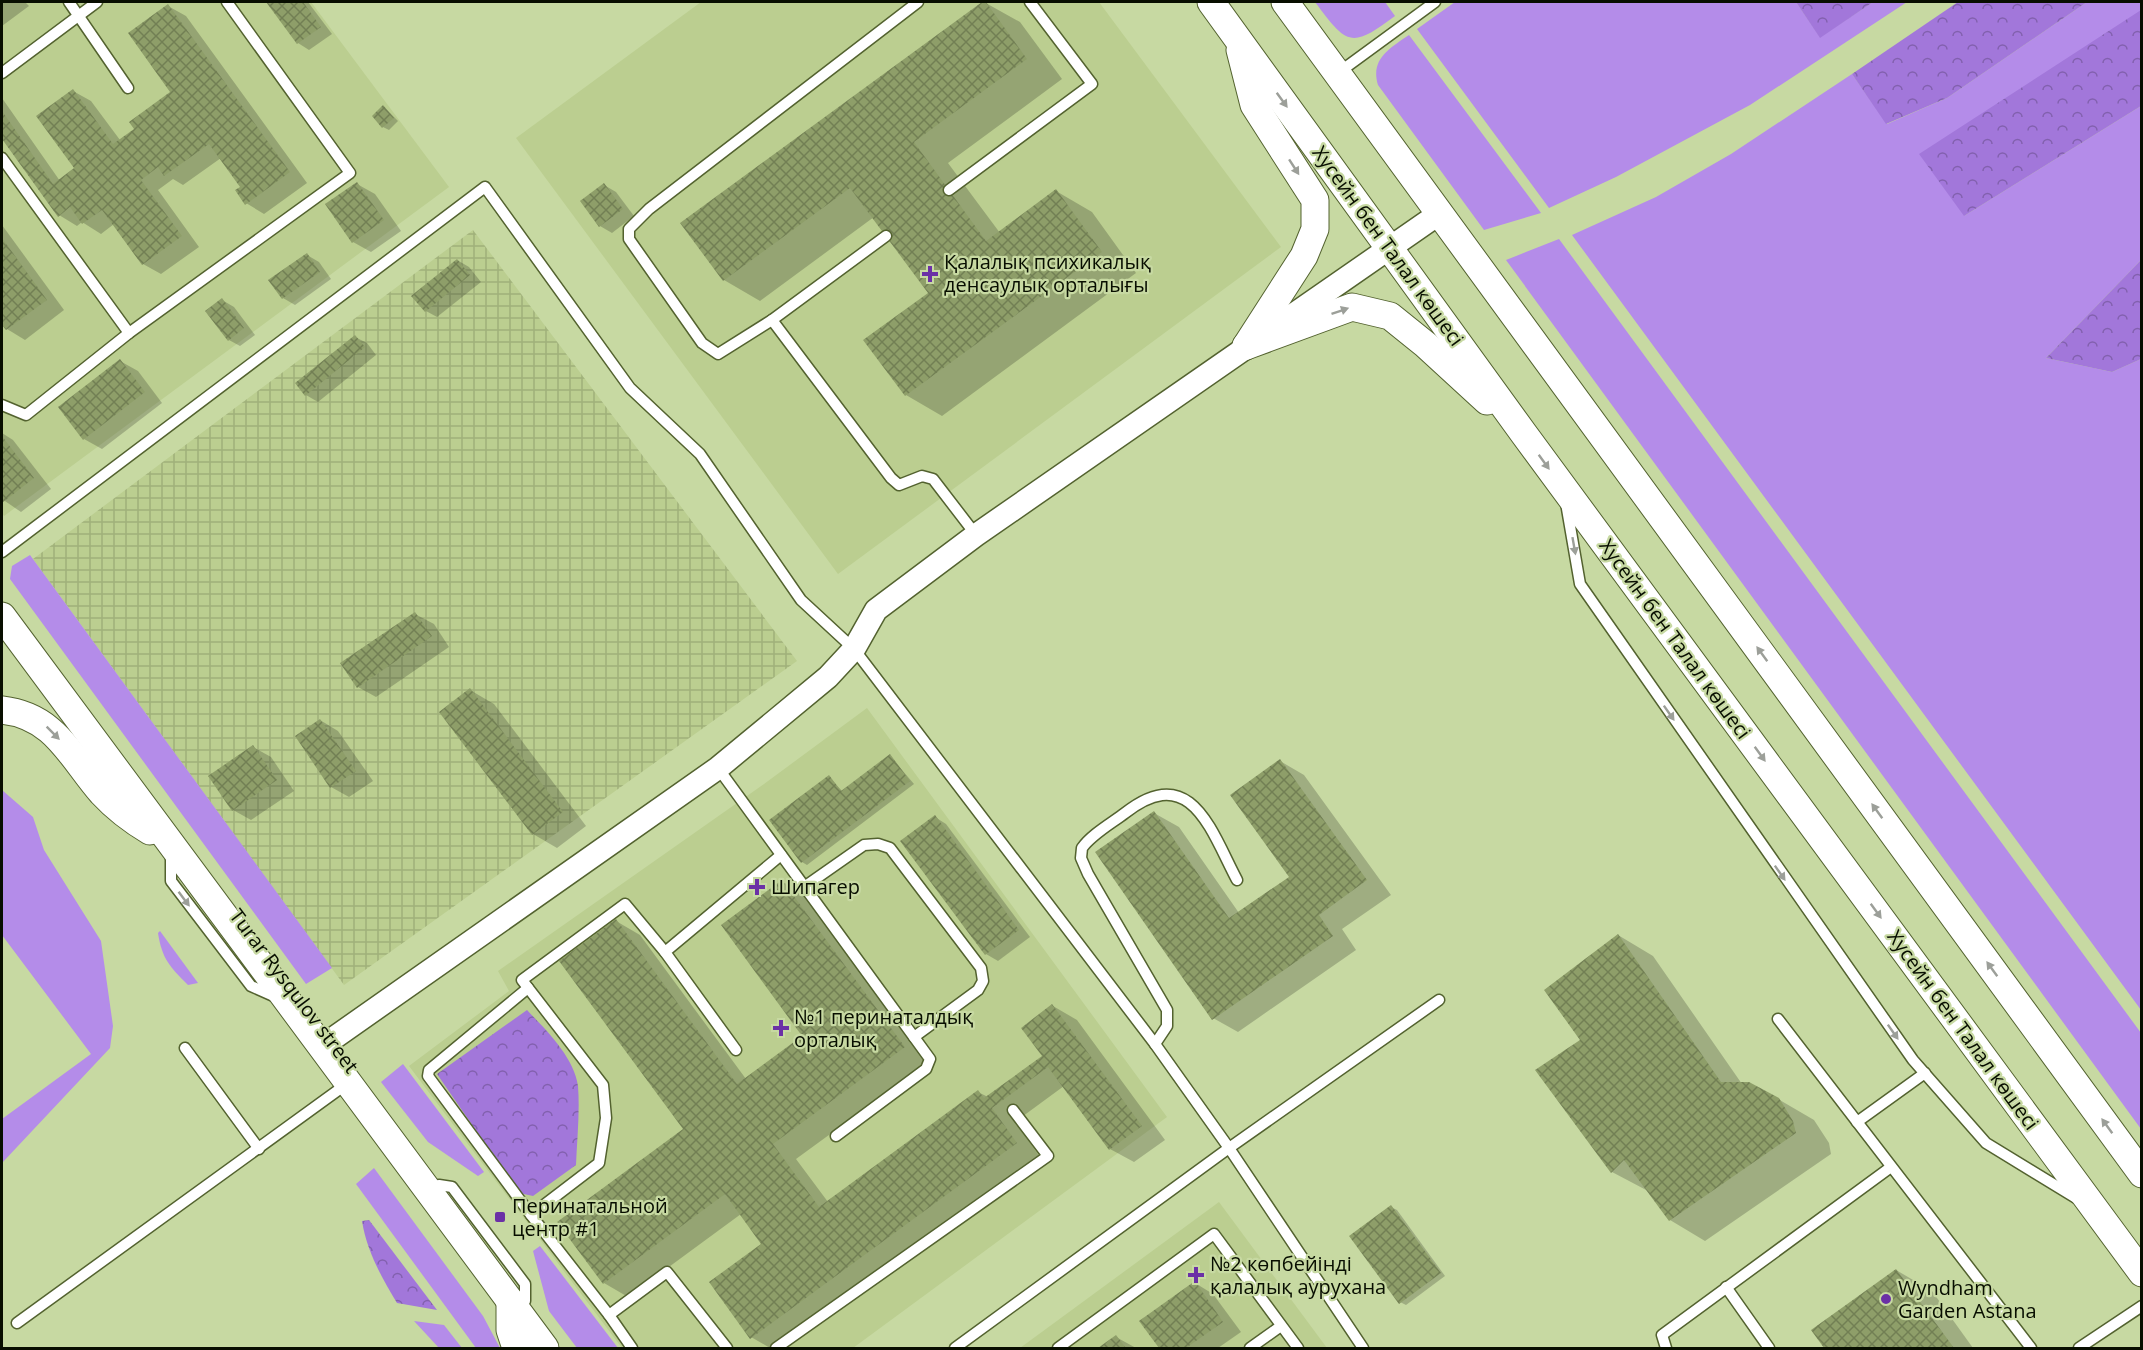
<svg xmlns="http://www.w3.org/2000/svg" width="2143" height="1350" viewBox="0 0 2143 1350" font-family="'Open Sans',sans-serif">
<style>
.built{fill:#bbce90}
.industrial{fill:url(#industrial-grid)}
.grass{fill:#b48ce9}
.forest{fill:url(#forest-crowns)}
.shadow{fill:#0003}
.building{fill:url(#building-cross-hatch)}
.lines{fill:none;stroke-linecap:round;stroke-linejoin:round}
.service-casing{stroke:#53622f;stroke-width:13}
.minor-casing{stroke:#53622f;stroke-width:25}
.tertiary-casing{stroke:#53622f;stroke-width:29}
.service{stroke:#fff;stroke-width:10}
.minor{stroke:#fff;stroke-width:22}
.tertiary{stroke:#fff;stroke-width:27}
.oneway{fill:#9c9f99}
.poi-dot{fill:#6b30a6;stroke:#c7d9a2;stroke-width:2}
.labels{text-anchor:middle;stroke-width:4.5;stroke-linejoin:round;paint-order:stroke}
.street-label{font-size:20px;fill:#080e00;stroke:#c7d9a2}
.poi-label{font-size:20px;fill:#080e00;stroke:#c7d9a2;text-anchor:start}
</style>
<defs>
<pattern id="industrial-grid" width="8" height="8" patternUnits="userSpaceOnUse" patternTransform="scale(1.5)"><rect width="8" height="8" fill="#bbce90"/><path d="M0 4h8M4 0v8" fill="none" stroke="#9fb07a"/></pattern>
<pattern id="forest-crowns" width="20" height="18" patternUnits="userSpaceOnUse" patternTransform="scale(1.5)"><rect width="20" height="18" fill="#a277da"/><path d="M2 6a3 3 0 1 1 6 0M12 15a3 3 0 1 1 6 0" fill="none" stroke="#8260ae"/></pattern>
<pattern id="building-cross-hatch" width="8" height="8" patternUnits="userSpaceOnUse" patternTransform="scale(1.5)"><rect width="8" height="8" fill="#8e9e69"/><path d="M0 0l8 8M0 8l8-8" fill="none" stroke="#727f54"/></pattern>
</defs>
<rect width="100%" height="100%" fill="#c7d9a2"/>
<g class="built">
<polygon points="2,2 311,2 449,187 4,516 2,513"/>
<polygon points="701,2 1099,2 1281,247 838,574 516,138"/>
<polygon points="867,708 1167,1117 853,1348 622,1348 409,1066 509,991 498,971 764,784"/>
<polygon points="1219,1202 1327,1348 1020,1348"/>
</g>
<polygon class="industrial" points="473,230 797,661 344,985 33,559"/>
<g class="grass">
<path d="M1315 2H1385L1395 16C1351 49 1347 45 1315 2Z"/>
<polygon points="1455,2 1796,2 1820,37 1873,2 1907,2 1750,105 1616,177 1549,208 1417,29"/>
<polygon points="2087,2 2141,2 2141,10 1964,216 2141,106 2141,260 2046,358 2112,372 2141,359 2141,1010 1572,235 1656,197 1731,154 1852,74 1887,124 1947,98"/>
<path d="M1409 35 1541 213 1484 230 1378 85C1370 59 1390 48 1409 35Z"/>
<polygon points="1559,239 2141,1033 2141,1129 1506,260"/>
<polygon points="30,555 332,968 306,984 10,579 12,566"/>
<polygon points="2,790 33,817 44,850 101,941 113,1026 110,1048 2,1163 2,1119 91,1054 2,935"/>
<path d="M160 931 198 983 188 985C170 967 162 959 158 933Z"/>
<polygon points="403,1064 484,1172 478,1176 428,1142 381,1082"/>
<polygon points="374,1168 483,1316 500,1348 476,1348 356,1184"/>
<polygon points="540,1246 618,1348 577,1348 549,1311 533,1251"/>
<polygon points="414,1321 444,1325 462,1348 439,1348"/>
</g>
<g class="forest">
<polygon points="1796,2 1873,2 1820,38"/>
<polygon points="1958,2 2087,2 1947,98 1886,124 1852,74"/>
<polygon points="2141,10 2141,106 1964,216 1919,154"/>
<polygon points="2141,260 2141,359 2112,372 2046,358"/>
<path d="M527 1010C546 1030 574 1057 578 1086 580 1112 577 1139 576 1165L533 1196 519 1193 437 1074Z"/>
<path d="M369 1220 437 1310 397 1303C381 1276 367 1252 362 1221Z"/>
</g>
<g class="shadow">
<polygon points="2,2 25,2 29,6 2,26"/>
<polygon points="268,2 308,2 332,34 309,50 298,43"/>
<polygon points="984,2 1020,22 1062,79 948,163 1000,233 1056,191 1092,212 1136,273 942,416 906,395 930,293 874,217 760,301 724,280 682,223"/>
<polygon points="168,6 186,16 307,183 264,214 246,203 242,187 221,158 183,185 173,179 158,190 199,247 161,274 143,264 114,224 101,234 82,222 77,226 59,215 2,137 2,98 60,181 76,169 73,91 91,101 120,140 136,129 172,92"/>
<polygon points="384,107 398,121 389,130 383,127"/>
<polygon points="357,184 375,194 401,231 371,252 353,242"/>
<polygon points="604,185 616,192 634,216 612,233 600,226 582,202"/>
<polygon points="2,225 64,310 25,340 7,329 2,322"/>
<polygon points="307,255 319,262 331,279 295,305 283,298"/>
<polygon points="457,260 469,267 481,282 437,317 426,311"/>
<polygon points="222,300 234,307 255,335 240,346 229,340"/>
<polygon points="355,337 367,343 376,355 318,402 306,395"/>
<polygon points="120,361 138,371 162,403 102,449 84,439"/>
<polygon points="2,433 13,440 51,489 21,512 2,499"/>
<polygon points="415,614 434,624 449,647 376,697 358,687"/>
<polygon points="470,690 494,704 586,826 557,848 533,834"/>
<polygon points="320,720 338,731 373,781 349,797 331,787"/>
<polygon points="253,747 271,757 294,791 251,820 233,810"/>
<polygon points="890,756 914,784 807,865 802,862 829,777 843,792"/>
<polygon points="1280,761 1304,775 1391,895 1342,929 1356,950 1238,1032 1213,1018 1154,813 1179,827 1239,913 1291,877"/>
<polygon points="935,817 946,824 1030,937 998,961 986,954"/>
<polygon points="783,882 807,896 929,1062 796,1159 828,1202 978,1092 988,1097 1044,1057 1053,1006 1077,1020 1165,1140 1134,1162 1110,1149 1064,1086 1015,1122 1040,1157 779,1348 770,1348 751,1337 763,1244 741,1214 628,1297 604,1283 685,1130 616,921 640,935 746,1079 804,1037"/>
<polygon points="1618,935 1653,956 1742,1084 1778,1099 1814,1120 1829,1143 1831,1154 1705,1241 1670,1220 1648,1191 1612,1172 1582,1040"/>
<polygon points="1391,1207 1397,1210 1445,1276 1406,1305 1400,1302"/>
<polygon points="1896,1270 1932,1291 1973,1348 1826,1348 1813,1330"/>
<polygon points="1195,1283 1213,1294 1241,1332 1218,1348 1160,1348 1141,1322"/>
<polygon points="1116,1337 1136,1348 1101,1348"/>
</g>
<g class="building">
<polygon points="266,2 303,2 321,27 297,44"/>
<polygon points="982,2 986,2 1027,59 914,142 986,241 1056,189 1102,252 905,396 863,340 928,293 850,188 723,281 680,223"/>
<polygon points="168,4 290,172 245,205 235,190 240,187 209,144 164,176 158,167 141,180 182,236 142,265 102,210 82,224 70,207 58,217 2,139 2,111 53,184 74,168 36,116 73,89 113,144 134,129 129,122 170,92 128,33"/>
<polygon points="383,105 394,118 382,128 372,116"/>
<polygon points="357,182 384,220 352,243 325,204"/>
<polygon points="604,183 623,209 599,227 580,201"/>
<polygon points="2,238 47,300 6,330 2,325"/>
<polygon points="307,253 320,272 282,299 268,280"/>
<polygon points="457,259 470,275 425,312 411,296"/>
<polygon points="222,298 244,328 228,341 205,311"/>
<polygon points="355,335 365,347 305,396 295,383"/>
<polygon points="120,359 145,392 83,440 58,407"/>
<polygon points="2,436 34,478 2,503"/>
<polygon points="415,612 432,636 357,688 340,663"/>
<polygon points="470,688 563,812 532,835 439,712"/>
<polygon points="320,719 356,771 330,788 295,736"/>
<polygon points="253,745 277,780 232,811 208,776"/>
<polygon points="890,754 910,781 801,863 769,820 829,775 841,791"/>
<polygon points="1280,759 1367,880 1319,915 1333,936 1212,1020 1095,852 1154,811 1229,918 1289,877 1230,795"/>
<polygon points="935,815 1019,930 985,955 900,841"/>
<polygon points="782,880 905,1047 773,1144 819,1207 978,1090 984,1098 1042,1056 1021,1028 1052,1004 1142,1126 1109,1150 1048,1067 992,1108 1017,1143 750,1339 709,1282 761,1244 725,1194 603,1284 557,1222 683,1129 559,961 616,919 737,1084 802,1036 721,925"/>
<polygon points="1618,934 1721,1082 1749,1082 1779,1098 1793,1121 1796,1133 1669,1221 1624,1160 1611,1173 1535,1070 1580,1040 1544,990"/>
<polygon points="1391,1205 1441,1273 1399,1304 1349,1236"/>
<polygon points="1896,1269 1954,1348 1824,1348 1811,1330"/>
<polygon points="1195,1281 1223,1322 1186,1348 1159,1348 1139,1321"/>
<polygon points="1116,1335 1126,1348 1098,1348"/>
</g>
<g class="lines">
<defs>
<g id="service">
<polyline points="69,2 128,88"/>
<polyline points="2,73 97,2"/>
<polyline points="1338,73 1435,2"/>
<polyline points="2,158 129,333"/>
<polyline points="949,190 1092,84 1030,2"/>
<polyline points="886,236 772,320 718,354 702,343 629,239 629,229 649,209 918,2"/>
<polyline points="772,320 891,478 899,485 922,476 933,479 976,535"/>
<polyline points="2,405 26,415 129,333 350,173 227,2"/>
<polyline points="1566,503 1580,584 1913,1060 1986,1143 2076,1198"/>
<polyline points="2,552 485,187 630,388 700,454 801,600 854,649 1155,1044 1229,1148 955,1348"/>
<polyline points="718,768 930,1059 926,1069 836,1136"/>
<polyline points="171,854 171,881 251,986 278,998"/>
<polyline points="804,887 864,845 878,844 890,848 981,968 983,981 978,990 914,1037"/>
<polyline points="665,952 625,904 522,980 603,1085 606,1118 599,1163 531,1215 609,1315 667,1272 727,1348"/>
<polyline points="528,988 429,1070 428,1076 531,1215"/>
<polyline points="1778,1019 2031,1348"/>
<path d="M1155 1044 1167 1026V1010L1088 874 1081 858 1082 848C1092 834 1112 823 1125 813 1191 761 1211 831 1237 880"/>
<polyline points="185,1048 259,1149"/>
<polyline points="736,1050 665,952 781,855"/>
<polyline points="1857,1122 1925,1073"/>
<polyline points="439,1185 452,1187 525,1284 525,1301"/>
<polyline points="1726,1287 1769,1348"/>
<polyline points="609,1315 632,1348"/>
<polyline points="17,1323 348,1083"/>
<polyline points="776,1348 1048,1156 1013,1110"/>
<polyline points="1058,1348 1214,1234 1298,1348"/>
<polyline points="1250,1348 1281,1326"/>
<polyline points="1363,1348 1229,1148 1439,1000"/>
<polyline points="1666,1348 1662,1335 1891,1167"/>
<polyline points="2079,1348 2142,1306"/>
</g>
<polyline id="minor" points="331,1040 718,768 828,677 854,649 876,610 976,535 1440,213"/>
<g id="tertiary">
<polyline points="1211,2 1524,434 2142,1273"/>
<polyline points="1285,2 2142,1174"/>
<polyline points="1240,50 1254,105 1315,200 1315,229 1304,256 1246,346"/>
<polyline points="1246,346 1352,307 1390,316 1426,345 1487,401"/>
<polyline points="2,616 545,1348"/>
<path d="M2 710C55 716 70 756 102 793 115 807 133 821 150 831"/>
<polyline points="510,1301 510,1330 516,1348"/>
</g>
</defs>
<use href="#service" class="service-casing"/>
<use href="#minor" class="minor-casing"/>
<use href="#tertiary" class="tertiary-casing"/>
<use href="#service" class="service"/>
<use href="#minor" class="minor"/>
<use href="#tertiary" class="tertiary"/>
</g>
<defs><path id="oneway-solid" d="M-6-.8H1V-3.2L6.5 0L1 3.2V.8H-6Z" transform="scale(1.5)"/></defs>
<g class="oneway">
<use href="#oneway-solid" transform="translate(1282 100) rotate(54)"/>
<use href="#oneway-solid" transform="translate(1294 167) rotate(57)"/>
<use href="#oneway-solid" transform="translate(1340 311) rotate(-19)"/>
<use href="#oneway-solid" transform="translate(1544 462) rotate(54)"/>
<use href="#oneway-solid" transform="translate(1574 546) rotate(80)"/>
<use href="#oneway-solid" transform="translate(1762 654) rotate(-126)"/>
<use href="#oneway-solid" transform="translate(1669 713) rotate(55)"/>
<use href="#oneway-solid" transform="translate(53 733) rotate(45)"/>
<use href="#oneway-solid" transform="translate(1760 754) rotate(54)"/>
<use href="#oneway-solid" transform="translate(1877 811) rotate(-126)"/>
<use href="#oneway-solid" transform="translate(1780 873) rotate(55)"/>
<use href="#oneway-solid" transform="translate(184 899) rotate(53)"/>
<use href="#oneway-solid" transform="translate(1876 911) rotate(54)"/>
<use href="#oneway-solid" transform="translate(1992 969) rotate(-126)"/>
<use href="#oneway-solid" transform="translate(1893 1032) rotate(55)"/>
<use href="#oneway-solid" transform="translate(2107 1126) rotate(-126)"/>
</g>
<g class="poi-dot">
<path d="M927 265h6v6h6v6h-6v6h-6v-6h-6v-6h6z"/>
<path d="M754 878h6v6h6v6h-6v6h-6v-6h-6v-6h6z"/>
<path d="M778 1019h6v6h6v6h-6v6h-6v-6h-6v-6h6z"/>
<rect x="494" y="1211" width="12" height="12" rx="3"/>
<path d="M1193 1266h6v6h6v6h-6v6h-6v-6h-6v-6h6z"/>
<circle cx="1886" cy="1299" r="6"/>
</g>
<g class="labels">
<g class="street-label">
<text transform="translate(1388 246) rotate(54)" y="7">Хусейн бен Талал көшесі</text>
<text transform="translate(1675 639) rotate(54)" y="7">Хусейн бен Талал көшесі</text>
<text transform="translate(294 991) rotate(53)" y="7">Turar Rysqulov street</text>
<text transform="translate(1963 1030) rotate(54)" y="7">Хусейн бен Талал көшесі</text>
</g>
<g class="poi-label">
<text x="944" y="269">Қалалық психикалық<tspan x="944" dy="23">денсаулық орталығы</tspan></text>
<text x="771" y="894">Шипагер</text>
<text x="794" y="1024">№1 перинаталдық<tspan x="794" dy="23">орталық</tspan></text>
<text x="512" y="1213">Перинатальной<tspan x="512" dy="23">центр #1</tspan></text>
<text x="1210" y="1271">№2 көпбейінді<tspan x="1210" dy="23">қалалық аурухана</tspan></text>
<text x="1898" y="1295">Wyndham<tspan x="1898" dy="23">Garden Astana</tspan></text>
</g>
</g>
<rect width="2143" height="1350" fill="none" stroke="#080e00" stroke-width="6"/>
</svg>
